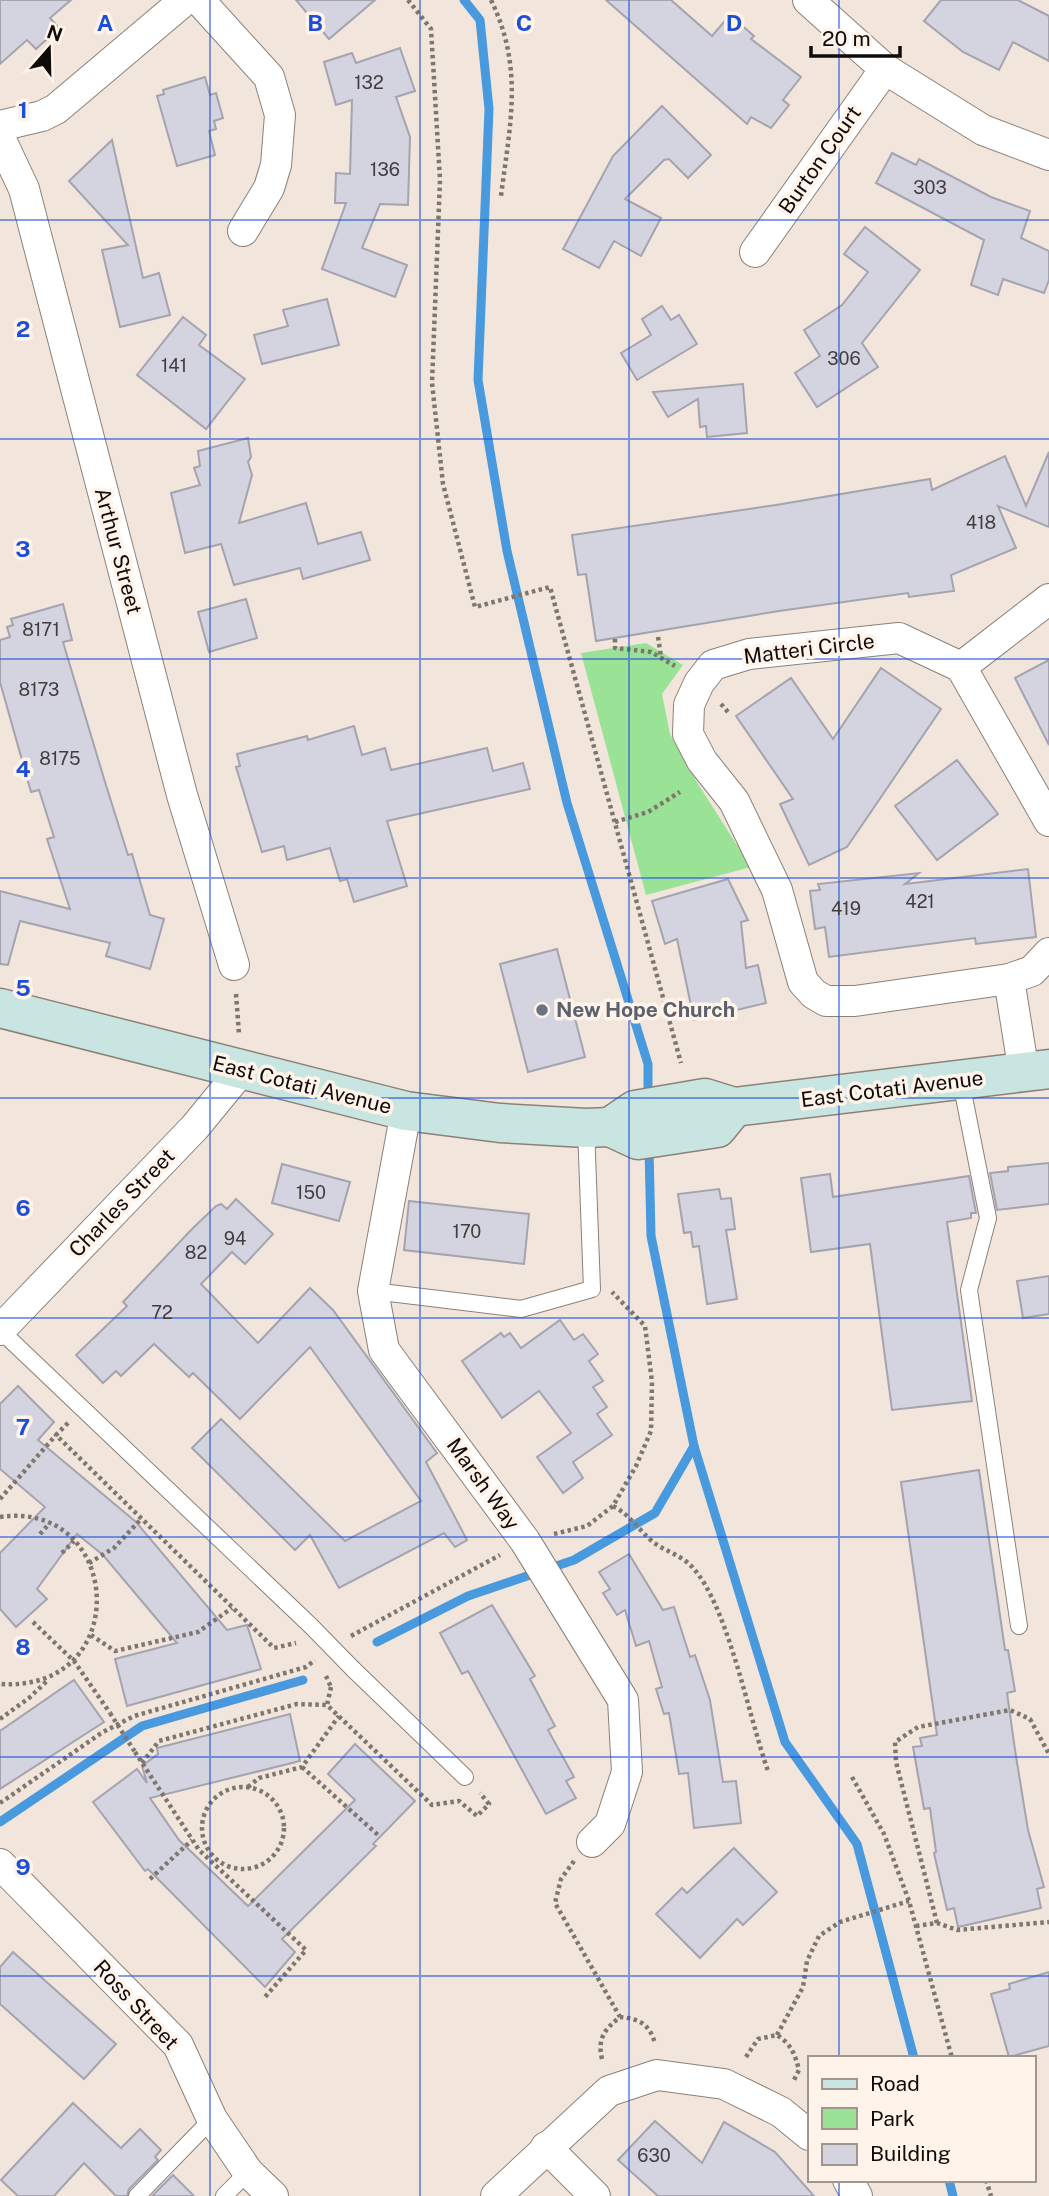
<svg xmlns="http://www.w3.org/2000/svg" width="1049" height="2196" viewBox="0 0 1049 2196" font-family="'Public Sans',sans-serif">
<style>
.green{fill:#9ae396}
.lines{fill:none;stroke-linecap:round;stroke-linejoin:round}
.stream{stroke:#4899de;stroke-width:9}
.building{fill:#d4d3e0;stroke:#a4a3af;stroke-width:2}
.service-casing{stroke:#8c8179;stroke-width:18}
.minor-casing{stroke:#8c8179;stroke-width:32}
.secondary-casing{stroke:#8c8179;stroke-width:41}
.path{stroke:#7e766f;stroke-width:4.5;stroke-dasharray:3.5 3.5;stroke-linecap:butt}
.service{stroke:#fff;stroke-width:16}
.minor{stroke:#fff;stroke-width:30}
.secondary{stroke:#c8e5e1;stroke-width:38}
.service-bridge-casing{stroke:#8c8179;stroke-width:18;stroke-linecap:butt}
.path-bridge{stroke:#7e766f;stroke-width:4.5;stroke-dasharray:3.5 3.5;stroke-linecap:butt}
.service-bridge{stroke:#fff;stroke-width:16}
.grid{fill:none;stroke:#1d4ed8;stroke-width:2;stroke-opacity:0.55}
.worship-dot{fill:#6b7280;stroke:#fff3ea;stroke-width:2.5}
.labels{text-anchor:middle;stroke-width:7;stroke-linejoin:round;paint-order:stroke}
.number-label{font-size:18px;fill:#403d3e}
.street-label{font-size:21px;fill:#0f0b08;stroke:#fff3ea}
.worship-label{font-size:21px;font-weight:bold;fill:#5b616d;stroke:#fff3ea;text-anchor:start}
.grid-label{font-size:23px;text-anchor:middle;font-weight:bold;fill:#1d4ed8;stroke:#fff3ea;stroke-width:7;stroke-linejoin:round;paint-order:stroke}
</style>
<rect width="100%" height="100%" fill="#f2e6dc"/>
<polygon class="green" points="646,643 683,665 662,694 670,734 698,784 751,867 646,895 581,653"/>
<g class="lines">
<g class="stream">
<polyline points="464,0 480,20 489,109 478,380 507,551 567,803 648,1064 648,1100"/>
<polyline points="649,1149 651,1236 694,1446 785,1742 857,1844 914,2058"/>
<polyline points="377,1642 468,1596 574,1560 655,1513 694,1446"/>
<polyline points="0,1822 142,1726 303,1680"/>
<polyline points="949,2180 953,2196"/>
</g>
</g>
<g class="building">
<polygon points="0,0 71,0 50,18 59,28 36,49 27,40 0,64"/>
<polygon points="296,0 375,0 329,39"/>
<polygon points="606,0 671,0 712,36 730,15 754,36 751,39 801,77 783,100 789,105 771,128 751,117 747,124"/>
<polygon points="941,0 1018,0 1049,16 1049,61 1013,42 999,70 963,52 924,21"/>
<polygon points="400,48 415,91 396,97 410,137 408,205 380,204 362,248 407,265 395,297 322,269 346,203 335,203 336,173 350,174 352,100 336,105 324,62 352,53 356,63"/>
<polygon points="205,77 210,95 216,93 223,118 214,121 216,129 209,131 215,155 177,166 157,96 164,94 163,90"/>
<polygon points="662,106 711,155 688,178 669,159 664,160 625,199 661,218 641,256 614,241 599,268 563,249 613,156"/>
<polygon points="112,140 143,278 159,273 170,315 120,327 102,250 128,245 69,181"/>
<polygon points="892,153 916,165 919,159 991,197 1030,211 1021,238 1049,251 1049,280 1044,293 1003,279 998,295 971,285 984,240 876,183"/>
<polygon points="865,227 920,270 862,343 878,367 817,407 795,373 820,356 804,330 842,305 868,272 844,254"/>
<polygon points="327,299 339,345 262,364 254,335 288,326 283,310"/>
<polygon points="662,306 671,320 679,315 697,344 637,380 621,353 651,335 642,319"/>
<polygon points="183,317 206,335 199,345 245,379 206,429 137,375"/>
<polygon points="743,384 747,433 707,437 706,426 700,427 698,399 668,417 653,392"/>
<polygon points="248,438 251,457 248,462 252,475 239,523 306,503 318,544 361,532 370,560 303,579 300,568 234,585 221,544 185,553 171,493 200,485 194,468 200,466 198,451"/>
<polygon points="1049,452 1049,527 998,506 1016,548 951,575 954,591 909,597 908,593 779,611 596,641 586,574 578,575 572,535 776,505 930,479 932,490 1005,456 1026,506"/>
<polygon points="246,599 257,638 209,652 198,612"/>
<polygon points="63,604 72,640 63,642 105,782 128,855 132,854 150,915 164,919 150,969 106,956 110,943 20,921 8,965 0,964 0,891 70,909 47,839 54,837 39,790 31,792 0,682 0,640 10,637 7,627 13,625 11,619"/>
<polygon points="1049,660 1049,745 1015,678"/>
<polygon points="881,668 941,709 847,847 809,865 780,804 793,799 736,716 791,678 833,739"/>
<polygon points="354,726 362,755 385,748 391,770 487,748 493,771 523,763 530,789 387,821 407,886 354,902 347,879 340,881 330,848 287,860 284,846 262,852 236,767 240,766 237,754 307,736 308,740"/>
<polygon points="957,760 998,814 937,860 895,806"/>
<polygon points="1028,869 1036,937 976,944 975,938 829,957 825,927 815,929 810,891 820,890 818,884 919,873 905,884"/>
<polygon points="728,879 748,920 741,922 746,968 758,965 766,1003 694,1020 677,939 665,944 652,901"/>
<polygon points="557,949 585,1057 528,1072 500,964"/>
<polygon points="1049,1163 1049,1204 997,1210 990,1173 1008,1171 1008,1167"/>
<polygon points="282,1164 350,1182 339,1221 272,1203"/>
<polygon points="830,1174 833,1197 969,1176 976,1213 971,1213 971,1218 947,1222 972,1401 892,1410 870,1244 811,1252 801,1178"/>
<polygon points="719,1189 721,1199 731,1198 735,1229 726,1230 737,1299 707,1304 699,1246 693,1247 691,1232 684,1233 678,1194"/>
<polygon points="236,1199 273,1234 245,1264 232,1252 201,1284 258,1343 310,1288 333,1310 437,1453 426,1462 467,1540 455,1547 444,1533 339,1588 310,1535 295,1550 192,1448 221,1419 345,1541 421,1501 310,1347 240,1419 193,1373 189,1377 154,1344 121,1376 116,1371 103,1383 76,1355 127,1306 123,1302 192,1229 216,1206 221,1204 227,1209"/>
<polygon points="409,1201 529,1214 524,1264 404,1250"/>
<polygon points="1049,1276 1049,1314 1023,1318 1017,1281"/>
<polygon points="560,1320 574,1340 583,1334 598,1354 589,1361 603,1381 593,1387 607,1407 597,1414 612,1435 573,1462 583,1478 563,1493 537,1457 571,1433 539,1391 502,1418 462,1361 501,1333 504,1337 510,1333 521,1348"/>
<polygon points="18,1386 54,1422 38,1440 136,1522 227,1630 247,1625 261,1669 127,1706 115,1659 177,1643 103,1555 77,1534 37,1589 47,1599 16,1627 0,1609 0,1553 45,1507 0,1469 0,1404"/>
<polygon points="979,1470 1005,1650 1008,1650 1015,1691 1007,1693 1015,1750 1028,1830 1044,1887 1037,1889 1041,1908 958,1927 954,1908 947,1910 934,1853 936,1852 930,1808 924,1809 913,1747 922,1746 920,1738 937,1735 901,1482"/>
<polygon points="629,1554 663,1610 674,1607 690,1657 695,1655 710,1700 723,1782 736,1781 741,1823 694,1828 688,1773 679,1774 669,1713 664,1714 656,1689 662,1687 649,1641 636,1646 625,1610 617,1615 603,1593 610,1589 599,1572"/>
<polygon points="492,1605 535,1676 530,1679 555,1726 548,1730 574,1777 566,1781 576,1798 546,1814 468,1671 462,1674 440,1633"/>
<polygon points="74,1680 104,1722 0,1789 0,1731"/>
<polygon points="290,1714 300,1761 150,1798 179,1840 248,1906 355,1800 328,1774 355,1744 415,1801 373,1844 376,1846 282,1939 295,1952 265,1987 148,1869 145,1871 93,1802 137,1769 147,1783 142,1766 158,1754 157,1748"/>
<polygon points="734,1848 777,1892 743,1925 737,1919 700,1958 656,1914 682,1888 687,1893"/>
<polygon points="13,1952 116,2044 84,2079 0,2004 0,1967"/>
<polygon points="1049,1972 1049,2046 1009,2057 991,1994 1010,1989 1009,1984"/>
<polygon points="73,2103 121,2148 140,2129 161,2150 155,2157 158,2160 129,2189 127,2196 116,2196 84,2163 54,2196 18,2196 1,2180"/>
<polygon points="655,2121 702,2163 724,2122 775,2152 814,2196 658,2196 618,2160"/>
<polygon points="173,2175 194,2196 152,2196"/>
</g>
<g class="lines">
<defs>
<g id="service">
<polyline points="961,1082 988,1218 969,1290 1019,1626"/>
<polyline points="373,1291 521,1309 592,1289 586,1128"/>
<polyline points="0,1330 311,1626"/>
<polyline points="353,1669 465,1777"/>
<polyline points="137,2196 212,2119"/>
<polyline points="224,2196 248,2172"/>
</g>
<g id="minor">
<polyline points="199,0 269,77 280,115 276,165 269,188 243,231"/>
<polyline points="808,0 885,69 983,130 1049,155"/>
<polyline points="0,126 42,116 56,109 185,0"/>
<polyline points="0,138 24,189 182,795 234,965"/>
<polyline points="755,252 885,69"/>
<polyline points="961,667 1049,599"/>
<polyline points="1049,821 961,667 899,638 749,654 713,665 699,683 689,705 688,734 702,761 734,801 777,890 803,982 814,994 826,1001 855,1001 1009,979 1032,971 1049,953"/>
<polyline points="1009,979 1024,1073"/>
<polyline points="406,1111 373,1291 384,1350 525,1541 623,1700 627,1772 610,1824 592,1842"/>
<polyline points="0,1330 195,1127 241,1071"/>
<polyline points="0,1864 178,2045 212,2119 248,2172 273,2196"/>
<polyline points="546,2147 595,2196"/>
<polyline points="848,2180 857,2196"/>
<polyline points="496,2196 609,2091 657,2075 724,2084 781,2112 809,2135"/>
</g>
<g id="secondary">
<polyline points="0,1008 406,1111 500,1123 586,1128 610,1127 638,1140 717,1128 734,1107"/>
<polyline points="610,1127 635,1110 705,1098 734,1107 1049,1069"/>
</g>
</defs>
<use href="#service" class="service-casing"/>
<use href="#minor" class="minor-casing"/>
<use href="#secondary" class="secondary-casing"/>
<g class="path">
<polyline points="408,0 431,29 440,180 432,383 443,484 475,607 550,587 681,1063"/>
<path d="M491 0C524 68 510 124 501 196"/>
<polyline points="658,637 661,657"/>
<polyline points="615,639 615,648 651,652 675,666"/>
<polyline points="721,704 728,712"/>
<polyline points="615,822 648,812 680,792"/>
<polyline points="236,994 239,1034"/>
<polyline points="68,1423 56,1435 274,1648 296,1643"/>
<polyline points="0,1499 56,1435"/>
<path d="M613 1506C630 1515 639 1530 653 1542 666 1552 682 1555 693 1568 728 1606 749 1718 768 1771"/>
<path d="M0 1517C123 1499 135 1693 0 1684"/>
<polyline points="40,1534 49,1524"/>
<polyline points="554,1534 587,1526 613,1506 636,1466 651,1431 652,1382 645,1326 612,1292"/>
<polyline points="62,1553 74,1541"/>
<polyline points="89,1563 114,1548 141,1519"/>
<polyline points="33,1622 74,1661 110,1713"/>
<polyline points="91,1635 115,1651 198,1632 232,1608"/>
<polyline points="351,1636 500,1555"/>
<polyline points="331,1687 327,1705 432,1805 459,1801 477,1816 489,1804 480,1793"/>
<polyline points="0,1719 29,1698 48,1680"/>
<polyline points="135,1752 199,1850 306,1950 265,1997"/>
<polyline points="142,1763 159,1741 297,1704 327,1705"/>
<polyline points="302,1767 378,1835"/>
<polyline points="852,1777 884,1834 909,1901 952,2058"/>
<circle cx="243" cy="1828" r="41"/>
<polyline points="248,1787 259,1778 302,1767 339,1716"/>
<polyline points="0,1803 103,1732 134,1716 306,1667 315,1660"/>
<polyline points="574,1861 561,1879 555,1903 620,2017"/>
<polyline points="150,1879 192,1840"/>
<polyline points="937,1923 896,1762 895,1742 918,1727 1010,1710 1030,1719 1049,1754"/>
<polyline points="916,1926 937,1923 957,1930 1049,1922"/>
<polyline points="777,2035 803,1987 807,1961 819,1936 840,1922 909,1901"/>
<path d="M746 2057 758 2039 777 2035C791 2044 795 2054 799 2070L793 2082"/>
<path d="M602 2059C597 2038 605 2029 620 2017 640 2019 649 2024 655 2043"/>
<polyline points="986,2180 991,2196"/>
</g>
<use href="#service" class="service"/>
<use href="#minor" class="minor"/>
<use href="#secondary" class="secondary"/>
<defs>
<polyline id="service-bridge" points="311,1626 353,1669"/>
</defs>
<use href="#service-bridge" class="service-bridge-casing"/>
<g class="path-bridge">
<polyline points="326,1676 331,1687"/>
<polyline points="110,1713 135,1752"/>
</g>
<use href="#service-bridge" class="service-bridge"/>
</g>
<path class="grid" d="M210 0V2196M420 0V2196M629 0V2196M839 0V2058M0 220H1049M0 439H1049M0 659H1049M0 878H1049M0 1098H1049M0 1318H1049M0 1537H1049M0 1757H1049M0 1976H1049M839 2180V2196"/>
<circle class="worship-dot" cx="542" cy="1010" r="7"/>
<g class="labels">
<g class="number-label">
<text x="369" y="89">132</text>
<text x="385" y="176">136</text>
<text x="930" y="194">303</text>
<text x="844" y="365">306</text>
<text x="174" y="372">141</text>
<text x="981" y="529">418</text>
<text x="41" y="636">8171</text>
<text x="39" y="696">8173</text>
<text x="60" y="765">8175</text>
<text x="920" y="908">421</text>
<text x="846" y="915">419</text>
<text x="311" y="1199">150</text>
<text x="467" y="1238">170</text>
<text x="235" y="1245">94</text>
<text x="196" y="1259">82</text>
<text x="162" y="1319">72</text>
<text x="654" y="2162">630</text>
</g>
<g class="street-label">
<text transform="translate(820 160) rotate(-55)" y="7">Burton Court</text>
<text transform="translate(118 551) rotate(75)" y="7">Arthur Street</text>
<text transform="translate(809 649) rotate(-7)" y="7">Matteri Circle</text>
<text transform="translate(302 1085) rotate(14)" y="7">East Cotati Avenue</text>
<text transform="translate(892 1089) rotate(-7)" y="7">East Cotati Avenue</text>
<text transform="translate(122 1203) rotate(-46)" y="7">Charles Street</text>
<text transform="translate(483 1484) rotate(54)" y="7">Marsh Way</text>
<text transform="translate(136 2005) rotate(47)" y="7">Ross Street</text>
</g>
<g class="worship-label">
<text x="556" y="1017">New Hope Church</text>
</g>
</g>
<g class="grid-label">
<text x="105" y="31">A</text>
<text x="315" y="31">B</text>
<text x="524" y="31">C</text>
<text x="734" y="31">D</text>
<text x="23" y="118">1</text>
<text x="23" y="337">2</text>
<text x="23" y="557">3</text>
<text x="23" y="777">4</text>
<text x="23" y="996">5</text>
<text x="23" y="1216">6</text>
<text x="23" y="1435">7</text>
<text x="23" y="1655">8</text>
<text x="23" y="1875">9</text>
</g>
<rect x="808" y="2056" width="228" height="126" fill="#fff3ea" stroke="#9f9690" stroke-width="2"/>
<rect x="822" y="2079" width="35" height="10" fill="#c8e5e1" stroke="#9f9690" stroke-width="2"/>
<text x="870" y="2091" font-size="21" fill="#0f0b08">Road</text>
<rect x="822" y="2108" width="35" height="21" fill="#9ae396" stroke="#9f9690" stroke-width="2"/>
<text x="870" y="2126" font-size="21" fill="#0f0b08">Park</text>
<rect x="822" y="2144" width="35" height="21" fill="#d4d3e0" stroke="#9f9690" stroke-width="2"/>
<text x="870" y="2161" font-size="21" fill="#0f0b08">Building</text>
<g transform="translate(49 49) rotate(20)" stroke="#fff3ea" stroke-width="5" paint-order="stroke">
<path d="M0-5L12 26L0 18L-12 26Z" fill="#0f0b08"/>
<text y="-10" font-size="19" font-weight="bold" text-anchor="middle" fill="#0f0b08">N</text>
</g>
<path d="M811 46v10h89v-10" fill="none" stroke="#0f0b08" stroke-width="3.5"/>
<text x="822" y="46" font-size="21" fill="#0f0b08" stroke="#fff3ea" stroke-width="5" paint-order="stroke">20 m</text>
</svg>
